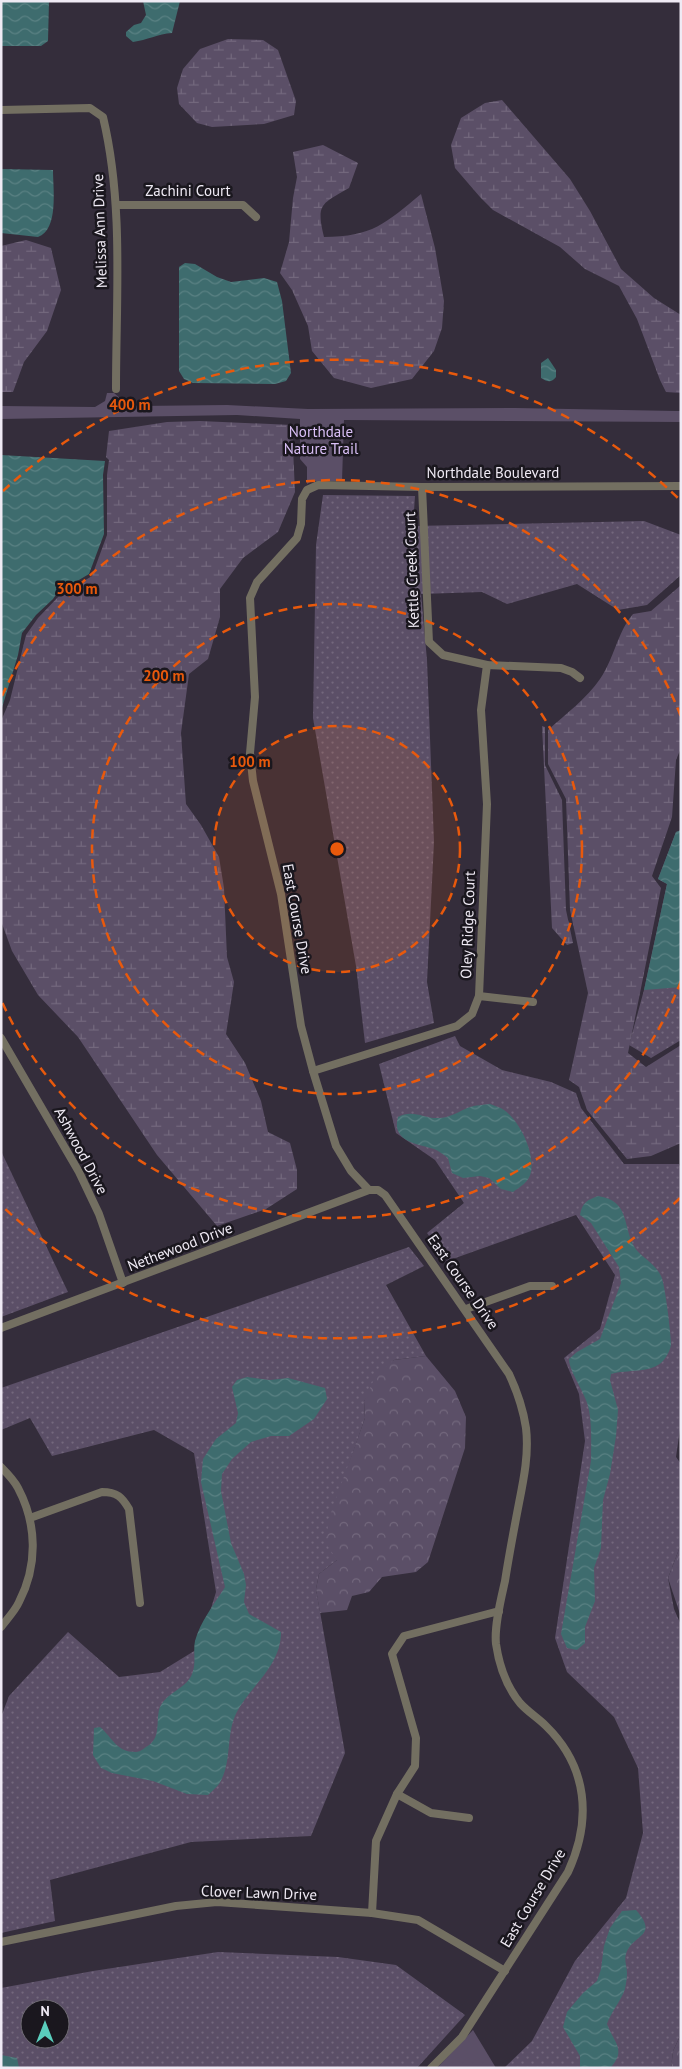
<svg xmlns="http://www.w3.org/2000/svg" width="682" height="2069" viewBox="0 0 682 2069" font-family="'PT Sans',sans-serif">
<style>
.grass{fill:url(#grass-dots);fill-rule:evenodd}
.forest{fill:url(#forest-crowns)}
.wetland{fill:url(#wetland-marsh)}
.green{fill:#5b4f67}
.water{fill:url(#water-waves)}
.lines{fill:none;stroke-linecap:round;stroke-linejoin:round}
.minor{stroke:#736f61;stroke-width:8}
.ring{fill:none;stroke:#e8590c;stroke-width:2.5;stroke-dasharray:9 6}
.labels{text-anchor:middle;stroke-width:5;stroke-linejoin:round;paint-order:stroke}
.street-label{font-size:15px;fill:#efeaf4;stroke:#1a171e}
.park-label{font-size:15px;fill:#dbc1f8;stroke:#1a171e}
.centre{fill:#e8590c;stroke:#1a171e;stroke-width:2.5}
.ring-label{font-size:15px;text-anchor:middle;font-weight:bold;fill:#e8590c;stroke:#1a171e;stroke-width:5;stroke-linejoin:round;paint-order:stroke}
</style>
<defs>
<pattern id="grass-dots" width="8" height="8" patternUnits="userSpaceOnUse" patternTransform="scale(1.25)"><rect width="8" height="8" fill="#5b4f67"/><path d="M2 2h.1M6 6h.1" fill="none" stroke="#73687d" stroke-width="1.8" stroke-linecap="round"/></pattern>
<pattern id="forest-crowns" width="20" height="18" patternUnits="userSpaceOnUse" patternTransform="scale(1.25)"><rect width="20" height="18" fill="#5b4f67"/><path d="M2 6a3 3 0 1 1 6 0M12 15a3 3 0 1 1 6 0" fill="none" stroke="#73687d"/></pattern>
<pattern id="wetland-marsh" width="20" height="14" patternUnits="userSpaceOnUse" patternTransform="scale(1.25)"><rect width="20" height="14" fill="#5b4f67"/><path d="M1 5h8M5 5V1M11 12h8M15 12V8" fill="none" stroke="#73687d"/></pattern>
<pattern id="water-waves" width="16" height="10" patternUnits="userSpaceOnUse" patternTransform="scale(1.25)"><rect width="16" height="10" fill="#3e6c6e"/><path d="M0 5q4-4 8 0t8 0" fill="none" stroke="#5a8183"/></pattern>
</defs>
<rect width="100%" height="100%" fill="#342d3b"/>
<g class="grass">
<polygon points="323,495 415,496 413,526 644,521 681,535 681,575 647,605 618,610 577,584 507,604 482,592 421,594 427,660 434,842 427,982 434,1023 365,1043 356,966 313,718 316,545"/>
<polygon points="681,830 681,1040 651,1058 629,1045 644,990 667,884 658,879 676,832"/>
<polygon points="455,1036 460,1046 502,1070 551,1082 576,1093 581,1108 624,1164 679,1164 681,1169 681,1422 676,1457 681,1464 681,1544 668,1578 674,1609 681,1625 681,2034 673,2051 671,2068 504,2068 532,2041 575,1961 626,1898 643,1833 638,1768 614,1717 567,1672 555,1638 585,1441 579,1394 564,1358 600,1329 615,1275 576,1215 447,1261 427,1233 464,1203 435,1160 396,1133 379,1064"/>
<polygon points="1,1151 68,1292 1,1317"/>
<polygon points="409,1247 424,1266 386,1285 426,1356 394,1360 364,1401 365,1418 349,1464 337,1560 319,1574 316,1589 345,1753 311,1836 191,1842 50,1880 55,1921 1,1933 1,1717 9,1696 68,1632 119,1677 160,1672 199,1648 216,1592 194,1453 154,1430 52,1456 30,1418 1,1430 1,1388"/>
<path d="M218 1952 338 1957 396 1965 465 2015 417 2068H1V1988L93 1971ZM30 2009H60V2039H30Z"/>
</g>
<g class="forest">
<polygon points="426,1356 455,1391 466,1417 465,1448 428,1562 416,1572 382,1577 369,1592 352,1596 347,1610 320,1613 316,1589 319,1574 337,1560 327,1545 328,1521 365,1418 364,1401 376,1375 394,1360"/>
<polygon points="681,1544 681,1617 668,1578"/>
<polygon points="681,2034 681,2068 671,2068 673,2051"/>
</g>
<g class="wetland">
<polygon points="228,39 263,40 278,50 296,101 294,115 264,124 212,127 197,123 179,104 177,88 183,69 200,49"/>
<polygon points="502,100 570,179 590,211 621,269 654,298 681,315 681,393 666,392 660,380 637,319 619,286 585,269 560,247 493,210 480,197 455,168 451,145 461,118 485,103"/>
<path d="M323 145 358 163 349 188C321 204 316 204 324 237 372 237 386 223 421 194L435 248 444 301 442 328 434 351 412 379 371 388 334 378 312 351 308 326 292 290 280 273 289 242 293 198 297 177 293 152Z"/>
<polygon points="26,240 51,248 61,290 47,331 24,362 13,392 1,392 1,246"/>
<polygon points="200,421 292,425 295,492 278,532 243,558 220,589 220,617 208,659 189,674 181,733 186,804 201,825 219,857 224,888 227,957 234,982 226,1034 245,1063 261,1101 268,1132 290,1143 297,1170 297,1189 266,1209 217,1226 157,1155 78,1037 38,995 12,951 1,921 1,721 10,700 26,635 38,618 59,596 92,576 107,535 107,475 109,460 106,457 109,431 167,422"/>
<path d="M681 585V748L676 760 672 817 652 876 661 888 628 1053 646 1067 681 1045V1143L651 1156 627 1159 587 1110 579 1087 569 1080 588 993 570 910 566 799 548 764V730C566 714 587 698 600 679 614 659 617 633 633 614L651 611Z"/>
<polygon points="542,726 545,727 545,765 562,800 566,910 573,943 567,945 552,928"/>
</g>
<g class="green">
<polygon points="107,393 114,393 127,404 139,406 227,405 308,409 516,408 676,411 681,411 681,422 344,420 342,481 312,481 307,484 307,467 300,459 300,419 237,415 1,419 1,406 95,407 105,401"/>
<polygon points="473,2030 496,2068 437,2068"/>
</g>
<g class="water">
<polygon points="1,1 49,1 48,41 41,46 1,46"/>
<path d="M143 1H180L172 33C158 34 147 40 133 42L126 36V32L134 25 141 23 146 15Z"/>
<path d="M1 169 53 170C53 188 59 230 38 237L1 233Z"/>
<polygon points="185,263 195,264 217,277 231,282 264,278 277,282 282,301 291,373 286,381 275,384 193,383 184,379 179,371 179,267"/>
<path d="M548 358 556 370V377C551 383 548 382 541 378V363Z"/>
<polygon points="1,455 105,461 103,475 104,534 89,574 57,593 53,599 36,615 22,633 18,655 1,711"/>
<polygon points="681,830 681,987 644,990 667,884 658,879 676,832"/>
<path d="M490 1104C494 1106 500 1107 504 1110 520 1121 535 1153 531 1172 529 1182 520 1187 513 1192L501 1189 489 1178 480 1176 463 1178 452 1173 448 1158C444 1155 439 1151 434 1149 418 1144 391 1142 398 1117 412 1109 424 1118 436 1118 449 1119 459 1111 470 1107 476 1105 483 1105 490 1104Z"/>
<path d="M598 1196C631 1201 622 1227 635 1248 642 1258 654 1262 661 1276 665 1283 671 1335 671 1344 671 1349 666 1358 663 1361 651 1374 627 1369 611 1374L610 1380 618 1410 616 1436 610 1474 603 1500 601 1548 594 1568 595 1601 585 1627V1643L577 1650 567 1648 561 1634 591 1461C591 1445 592 1426 589 1410 586 1393 569 1372 569 1359L577 1352 600 1339 621 1283 619 1267 591 1223 580 1215C582 1203 587 1200 598 1196Z"/>
<path d="M247 1377 270 1380 288 1378 325 1388 327 1399 314 1419 289 1436H271L251 1442 232 1459 222 1474 221 1491 231 1543 244 1574 246 1585 244 1602 249 1614 281 1632C281 1668 248 1687 235 1716 226 1737 232 1764 219 1784 216 1788 212 1791 208 1795L187 1794 153 1781 112 1773 101 1768 93 1755 94 1728 100 1727C113 1738 116 1752 136 1752 140 1752 143 1749 146 1747 161 1739 156 1724 159 1710 164 1692 189 1689 193 1671 196 1662 193 1650 195 1641 200 1622 215 1603 225 1587L201 1482 203 1459 216 1439 236 1423 238 1413 232 1387 237 1380Z"/>
<path d="M636 1910C660 1937 632 1934 626 1954 624 1960 627 1967 627 1973 627 1978 626 1984 625 1989 621 2001 611 2012 607 2024 614 2043 627 2050 610 2068H580V2056L563 2027 567 2012 583 1993 597 1981 601 1969 604 1946 610 1928 622 1911Z"/>
<polygon points="1,2055 17,2058 19,2068 1,2068"/>
</g>
<g class="lines">
<g class="minor">
<path d="M1 110 90 108 103 117C124 205 116 298 116 389"/>
<polyline points="116,205 243,205 256,217"/>
<polyline points="422,487 429,642 443,655 487,665 561,668 572,672 580,678"/>
<polyline points="479,996 533,1002"/>
<polyline points="1,1038 79,1172 99,1214 123,1283"/>
<polyline points="313,1071 457,1026 472,1014 479,996 487,804 481,710 487,665"/>
<polyline points="466,1309 530,1286 552,1286"/>
<polyline points="1,1328 369,1190"/>
<path d="M1 1467C7 1473 14 1480 18 1488 37 1524 38 1565 19 1602 15 1611 7 1619 1 1627"/>
<path d="M30 1518 102 1492C117 1492 122 1497 129 1509L140 1603"/>
<polyline points="397,1794 431,1813 469,1818"/>
<polyline points="372,1913 376,1841 397,1794 415,1766 416,1738 392,1654 404,1636 499,1611"/>
<polyline points="1,1942 176,1906 217,1902 372,1913 418,1920 505,1971"/>
<path d="M431 2068 462 2037 568 1872C592 1820 588 1767 546 1726 538 1718 528 1712 520 1703 507 1687 499 1665 496 1644 494 1626 501 1599 505 1581 509 1555 514 1529 519 1503 524 1478 529 1453 526 1428 523 1408 517 1391 509 1374L385 1195 378 1190H369L351 1171 336 1146 313 1071 301 1026 281 894 253 781 250 753 255 697 250 598 257 582 297 538 301 524 302 499 307 490 318 485 422 487 681 486"/>
</g>
</g>
<circle cx="337" cy="849" r="123" fill="#e8590c" fill-opacity=".12"/>
<g class="ring">
<circle cx="337" cy="849" r="123"/>
<circle cx="337" cy="849" r="245"/>
<path d="M681 981A368 368 0 0 1 2 1002M2 696A368 368 0 0 1 681 717"/>
<path d="M680 1198A490 490 0 0 1 3 1207M3 491A490 490 0 0 1 680 500"/>
</g>
<g class="labels">
<g class="street-label">
<text x="188" y="196">Zachini Court</text>
<text transform="translate(100 231) rotate(-92)" y="5">Melissa Ann Drive</text>
<text x="493" y="478">Northdale Boulevard</text>
<text transform="translate(412 570) rotate(-92)" y="5">Kettle Creek Court</text>
<text transform="translate(297 919) rotate(80)" y="5">East Course Drive</text>
<text transform="translate(468 925) rotate(-88)" y="5">Oley Ridge Court</text>
<text transform="translate(81 1151) rotate(62)" y="5">Ashwood Drive</text>
<text transform="translate(180 1247) rotate(-21)" y="5">Nethewood Drive</text>
<text transform="translate(463 1282) rotate(55)" y="5">East Course Drive</text>
<text transform="translate(259 1893) rotate(2)" y="5">Clover Lawn Drive</text>
<text transform="translate(533 1898) rotate(-59)" y="5">East Course Drive</text>
</g>
<g class="park-label">
<text x="321" y="437">Northdale<tspan x="321" dy="17">Nature Trail</tspan></text>
</g>
</g>
<circle cx="337" cy="849" r="8" class="centre"/>
<g class="ring-label">
<text x="130" y="410">400 m</text>
<text x="77" y="594">300 m</text>
<text x="164" y="681">200 m</text>
<text x="250" y="767">100 m</text>
</g>
<rect width="682" height="2069" fill="none" stroke="#efeaf4" stroke-width="5"/>
<g transform="translate(45 2024)"><circle r="24" fill="#1a171e" stroke="#6f6b74"/>
<path d="M0-4L9 19L0 12L-9 19Z" fill="#5acebd"/>
<text y="-8" font-size="14" font-weight="bold" text-anchor="middle" fill="#efeaf4">N</text>
</g>
</svg>
